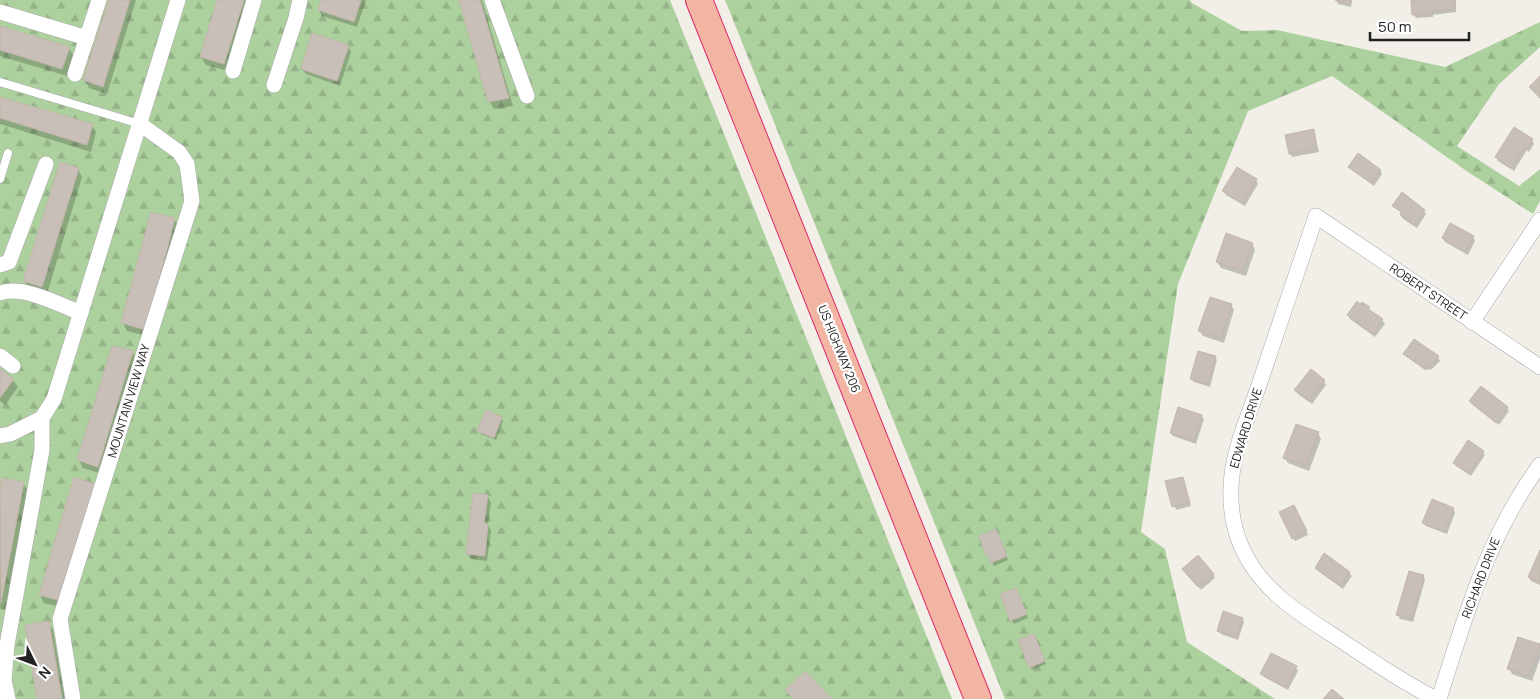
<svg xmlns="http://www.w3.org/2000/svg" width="1540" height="699" viewBox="0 0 1540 699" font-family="Manrope,sans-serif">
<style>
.forest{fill:url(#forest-firs)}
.shadow{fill:#0003}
.building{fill:#c7bfb8;stroke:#c4b6ab}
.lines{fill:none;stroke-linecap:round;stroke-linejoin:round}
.service-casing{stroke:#a9a9a9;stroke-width:9}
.minor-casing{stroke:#a9a9a9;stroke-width:16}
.trunk-casing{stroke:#dc2a67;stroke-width:28}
.service{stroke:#fff;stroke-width:8}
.minor{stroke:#fff;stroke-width:15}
.trunk{stroke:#f2b4a3;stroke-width:26}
.labels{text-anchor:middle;stroke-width:4.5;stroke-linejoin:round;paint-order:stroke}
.street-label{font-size:12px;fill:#222;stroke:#fff}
</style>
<defs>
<pattern id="forest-firs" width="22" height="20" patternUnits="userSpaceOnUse" patternTransform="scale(1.25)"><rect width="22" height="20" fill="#add19e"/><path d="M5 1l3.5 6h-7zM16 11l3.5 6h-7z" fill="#95b388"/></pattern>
</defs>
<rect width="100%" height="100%" fill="#f2efe9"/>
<g class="forest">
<polygon points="0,0 670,0 952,699 0,699"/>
<polygon points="725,0 1190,0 1192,3 1242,31 1277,30 1445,67 1540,22 1540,47 1499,84 1457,146 1519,186 1540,169 1540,201 1533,214 1468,172 1332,76 1248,111 1178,284 1141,532 1165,549 1187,642 1275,699 1005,699"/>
</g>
<g class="shadow">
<polygon points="111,0 136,0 107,94 89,88 85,80"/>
<polygon points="218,0 250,0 228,71 206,65 201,57"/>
<polygon points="323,0 366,0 357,27 322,16 319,10"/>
<polygon points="460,0 482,0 513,106 494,109 490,102"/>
<polygon points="1336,0 1352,0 1351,7 1338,4"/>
<polygon points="1413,0 1456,0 1456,12 1433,15 1433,17 1416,18 1414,15"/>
<polygon points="0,27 69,48 74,56 67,76 0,56"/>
<polygon points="348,46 351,52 340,86 306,74 302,69"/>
<polygon points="0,98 92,125 96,132 91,152 0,124"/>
<polygon points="1514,129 1532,140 1534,144 1529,152 1527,150 1514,171 1498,161 1496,157"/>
<polygon points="1313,130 1319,152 1292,157 1290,153"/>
<polygon points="1350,167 1380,170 1382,174 1374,186 1352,170"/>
<polygon points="78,169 82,177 47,294 29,288 24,280"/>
<polygon points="1256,180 1258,184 1245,206 1226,195 1224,191"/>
<polygon points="1394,206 1424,211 1426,214 1417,228 1403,219 1401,215 1402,214"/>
<polygon points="174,219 179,227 150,337 127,331 123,323"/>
<polygon points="1450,225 1473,237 1475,241 1468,255 1445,242 1443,238"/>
<polygon points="1252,244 1255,250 1246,276 1221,268 1217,262"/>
<polygon points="1231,305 1234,310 1224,343 1203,336 1200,331"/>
<polygon points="1369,308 1370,312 1382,320 1385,324 1375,337 1350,319 1348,315"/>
<polygon points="1415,340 1438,357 1440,361 1432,369 1425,370 1407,357 1405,354"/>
<polygon points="132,352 137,360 102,474 83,468 79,460"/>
<polygon points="1215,357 1217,360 1210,387 1194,382 1191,379"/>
<polygon points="0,370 13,380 18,387 5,405 0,401"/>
<polygon points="1311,371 1324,381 1326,385 1312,404 1298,394 1296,390"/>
<polygon points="1482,388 1507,408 1509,411 1499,425 1473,405 1471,401"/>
<polygon points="1201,416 1204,419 1196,444 1173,436 1171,433"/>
<polygon points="501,418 503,421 496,440 481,434 479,431"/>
<polygon points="1318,433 1321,439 1309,471 1288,463 1284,457"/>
<polygon points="1483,452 1485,455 1471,476 1456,466 1454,463"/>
<polygon points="3,479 23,483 28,491 5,610 0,609 0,494"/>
<polygon points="1167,482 1184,482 1191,506 1176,510"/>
<polygon points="94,485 65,608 44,603 40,595"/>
<polygon points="487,496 491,502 488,525 491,531 487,561 471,559 467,553"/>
<polygon points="1453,509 1455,513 1447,534 1426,526 1424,523"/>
<polygon points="1296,510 1308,535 1295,541 1293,538"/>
<polygon points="997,534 1008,560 994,566 985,548"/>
<polygon points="1540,553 1540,585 1531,581 1529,577"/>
<polygon points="1316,568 1349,573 1352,576 1343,589 1318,571"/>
<polygon points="1186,572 1213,574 1215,578 1201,590"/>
<polygon points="1423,576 1425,580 1413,622 1400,619 1398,615"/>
<polygon points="1017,593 1028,618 1014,624 1001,595"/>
<polygon points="1242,619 1244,622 1238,640 1221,634 1218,631"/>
<polygon points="49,623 53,630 65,699 38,699"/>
<polygon points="1518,638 1540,646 1540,659 1532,681 1512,674 1509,668"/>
<polygon points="1036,639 1046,664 1032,670 1029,666"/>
<polygon points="1296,667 1298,671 1288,690 1264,677 1262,674"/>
</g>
<g class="building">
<polygon points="109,0 130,0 103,87 83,80"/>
<polygon points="217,0 244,0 224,64 200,57"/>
<polygon points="321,0 361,0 354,22 318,10"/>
<polygon points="459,0 480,0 509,98 488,102"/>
<polygon points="1335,0 1351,0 1350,4"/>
<polygon points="1411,0 1454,0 1455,9 1432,11 1432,14 1412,15"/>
<polygon points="0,26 70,47 62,69 0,50"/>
<polygon points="312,33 349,45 337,81 301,69"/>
<polygon points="1540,76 1540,98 1529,87"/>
<polygon points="0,97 93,124 87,145 0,118"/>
<polygon points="1514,127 1533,139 1527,149 1525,147 1511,168 1495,157"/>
<polygon points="1314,129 1317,148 1289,154 1285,135"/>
<polygon points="1358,153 1381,170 1371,183 1348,167"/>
<polygon points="60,162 79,168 42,287 23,281"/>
<polygon points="1237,167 1257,179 1243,203 1222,191"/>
<polygon points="1402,192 1425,210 1414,225 1400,215 1402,212 1392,206"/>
<polygon points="151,212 175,218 146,330 121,323"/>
<polygon points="1450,223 1474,236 1466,252 1442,238"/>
<polygon points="1226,233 1253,243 1243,271 1216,262"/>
<polygon points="1210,297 1232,304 1221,338 1198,331"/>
<polygon points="1357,301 1360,304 1362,302 1370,307 1368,309 1383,319 1373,334 1347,315"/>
<polygon points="1414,339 1439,356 1430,366 1423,367 1403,354"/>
<polygon points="112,346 133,351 98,467 77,460"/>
<polygon points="1198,351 1216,356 1208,384 1190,379"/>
<polygon points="0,369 14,379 0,398"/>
<polygon points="1311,369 1325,380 1309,401 1294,390"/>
<polygon points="1481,386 1508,407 1496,423 1469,401"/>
<polygon points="1178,407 1202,415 1194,441 1170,433"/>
<polygon points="486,410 502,417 494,438 477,431"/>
<polygon points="1296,424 1319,432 1306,465 1283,458"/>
<polygon points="1468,440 1484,451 1469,473 1453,463"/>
<polygon points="74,477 95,484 61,601 39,595"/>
<polygon points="1183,477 1190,503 1172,507 1165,481"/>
<polygon points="2,478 24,482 1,603 0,488"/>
<polygon points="473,493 488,495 484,523 488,524 485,556 466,554"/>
<polygon points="1432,499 1454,508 1445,532 1422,523"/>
<polygon points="1294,505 1307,531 1292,539 1279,512"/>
<polygon points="996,529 1007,556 991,563 987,554 986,555 979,536"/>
<polygon points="1540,550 1540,583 1528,577"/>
<polygon points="1324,553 1350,572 1341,586 1315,568"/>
<polygon points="1198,555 1214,574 1198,587 1182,569"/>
<polygon points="1409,571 1424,575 1412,619 1396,615"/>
<polygon points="1016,588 1027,614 1010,621 1000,594"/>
<polygon points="1223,611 1243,618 1237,637 1217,631"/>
<polygon points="49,621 62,699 37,699 25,625"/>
<polygon points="1034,634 1045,661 1029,668 1018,640"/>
<polygon points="1518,637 1540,644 1529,676 1507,669"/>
<polygon points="1271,653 1297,666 1286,687 1260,674"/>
<polygon points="805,671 832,699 794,699 785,690"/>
<polygon points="1332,689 1344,699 1323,699"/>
</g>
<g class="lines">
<defs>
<g id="service">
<polyline points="0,82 140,124"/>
<polyline points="0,179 8,153"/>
</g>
<g id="minor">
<polyline points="492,0 527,96"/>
<polyline points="0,12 87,38"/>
<polyline points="233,71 254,0"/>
<polyline points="75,74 99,0"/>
<polyline points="274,85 296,18 300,0"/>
<polyline points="0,265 9,262 46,164"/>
<path d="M0 293C23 285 58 304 81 313"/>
<polyline points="1472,322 1540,220"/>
<polyline points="0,356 13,366"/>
<polyline points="0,436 10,434 42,418 54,399 178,0"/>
<polyline points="8,699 4,681 7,645 42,450 42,418"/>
<polyline points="73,699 60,619 192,201 187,164 179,152 140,124"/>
<path d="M1436 699C1404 683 1375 663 1345 643 1307 618 1263 594 1243 550 1234 531 1230 508 1231 487 1232 452 1248 418 1259 385 1278 329 1297 272 1316 216L1540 367"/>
<path d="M1439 699C1465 617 1488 535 1540 465"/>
</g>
<polyline id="trunk" points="699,0 978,699"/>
</defs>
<use href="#service" class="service-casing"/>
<use href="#minor" class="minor-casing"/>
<use href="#trunk" class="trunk-casing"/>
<use href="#service" class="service"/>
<use href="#minor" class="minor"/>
<use href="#trunk" class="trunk"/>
</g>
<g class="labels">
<g class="street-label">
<text transform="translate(1428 292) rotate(34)" y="4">ROBERT STREET</text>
<text transform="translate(839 349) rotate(68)" y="4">US HIGHWAY 206</text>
<text transform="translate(129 401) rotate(-73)" y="4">MOUNTAIN VIEW WAY</text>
<text transform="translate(1246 428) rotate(-73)" y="4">EDWARD DRIVE</text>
<text transform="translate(1481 578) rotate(-69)" y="4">RICHARD DRIVE</text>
</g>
</g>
<g transform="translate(35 664) rotate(132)" stroke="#ffffff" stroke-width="4" paint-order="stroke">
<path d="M0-4L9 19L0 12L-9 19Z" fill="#222222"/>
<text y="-8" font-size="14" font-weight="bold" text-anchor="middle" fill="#222222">N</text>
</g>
<path d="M1370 32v8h99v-8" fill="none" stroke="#222222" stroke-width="2.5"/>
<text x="1378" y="32" font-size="15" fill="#222222" stroke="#ffffff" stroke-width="4" paint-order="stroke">50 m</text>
</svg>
